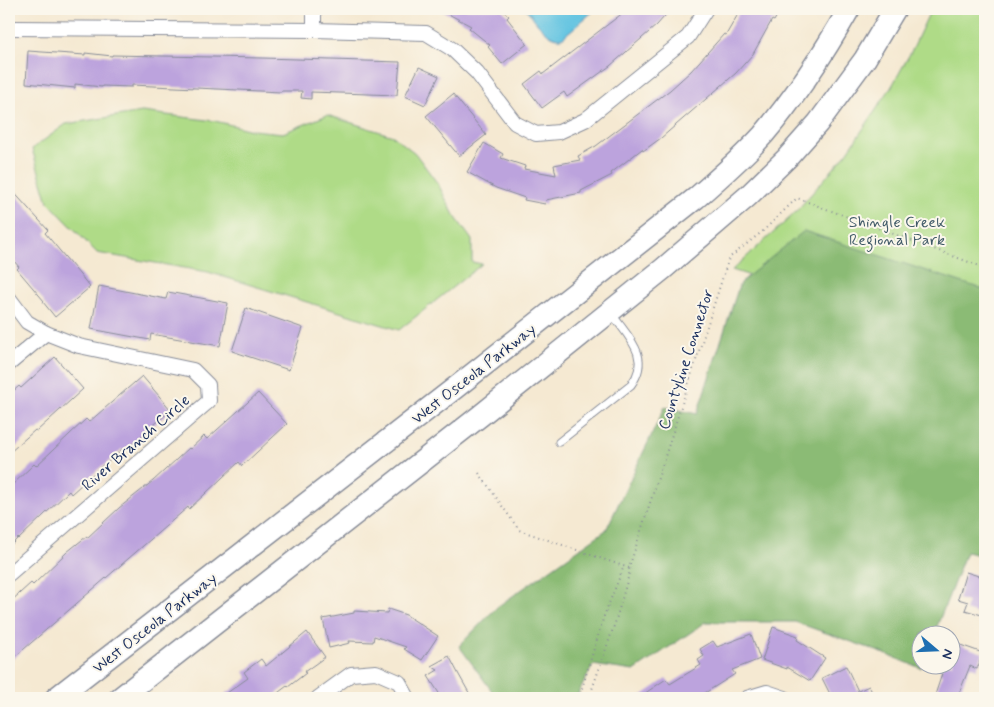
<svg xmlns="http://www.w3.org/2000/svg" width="994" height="707" viewBox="0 0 994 707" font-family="Mynerve,sans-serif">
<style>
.green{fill:#afdb87;stroke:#658572}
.forest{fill:#8bbb74;stroke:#537569}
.water{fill:#63c4e1;stroke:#3f7aa0}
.building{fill:#bca3dd}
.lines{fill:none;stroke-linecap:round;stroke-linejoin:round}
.lane-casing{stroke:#888c98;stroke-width:9}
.street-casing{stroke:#888c98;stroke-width:16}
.primary-casing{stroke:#888c98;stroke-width:24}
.path{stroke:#888c98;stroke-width:2;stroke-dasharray:1 4;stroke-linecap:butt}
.lane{stroke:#fff;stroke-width:7}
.street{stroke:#fff;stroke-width:14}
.primary{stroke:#fff;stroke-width:21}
.labels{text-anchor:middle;stroke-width:4;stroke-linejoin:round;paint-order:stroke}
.park-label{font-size:16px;fill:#405a68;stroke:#fbf7ec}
.street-label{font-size:16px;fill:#1b2f5e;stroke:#fbf7ec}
</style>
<rect width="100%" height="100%" fill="#fbf7ec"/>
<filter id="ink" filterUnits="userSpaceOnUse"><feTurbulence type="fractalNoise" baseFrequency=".02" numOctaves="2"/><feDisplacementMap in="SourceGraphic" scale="10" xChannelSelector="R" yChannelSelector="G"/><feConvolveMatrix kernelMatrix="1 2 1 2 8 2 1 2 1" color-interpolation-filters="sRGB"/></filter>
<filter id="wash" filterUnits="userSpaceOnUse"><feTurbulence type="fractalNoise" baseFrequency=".0096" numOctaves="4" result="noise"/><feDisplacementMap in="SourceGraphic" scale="20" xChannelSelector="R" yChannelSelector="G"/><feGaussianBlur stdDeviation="1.12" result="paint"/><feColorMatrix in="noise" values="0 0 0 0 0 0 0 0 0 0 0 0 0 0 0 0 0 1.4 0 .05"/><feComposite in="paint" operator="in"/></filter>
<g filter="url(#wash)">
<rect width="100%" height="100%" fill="#f5e9d2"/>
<g class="green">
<polygon points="931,9 985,9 985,352 732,270 793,215 847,153 892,86 912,50"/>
<polygon points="142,112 215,121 252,130 283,133 327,115 393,136 415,153 438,184 454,215 472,240 472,262 482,264 399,330 208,272 97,253 48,202 32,149 66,124"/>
</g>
<polygon class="forest" points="804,231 985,290 985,556 966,552 934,634 922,634 922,665 921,668 869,648 795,622 706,622 634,671 593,665 576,698 497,698 459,646 497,607 606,530 665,407 697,414 740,283"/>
<path class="water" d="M526 9H596L562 38C547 40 535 19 526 9Z"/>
<g id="blocks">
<g class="building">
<polygon points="439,9 501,9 509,16 507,18 527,44 502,64 488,47 490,45 469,28 471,26"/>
<polygon points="628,9 671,9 657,25 610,66 567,97 564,92 542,108 524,84 541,71 543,74"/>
<polygon points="741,9 781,9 774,21 772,20 753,54 736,73 661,138 643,151 642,149 611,173 612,175 581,191 581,193 546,200 545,204 524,200 525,198 496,188 467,172 484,143 503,154 501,158 525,166 524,169 556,175 554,165 580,160 578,156 596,146 670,90 691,71 724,34 726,35"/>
<polygon points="28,51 85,55 85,53 112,56 112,55 262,58 400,62 397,95 311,92 311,99 301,98 302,91 281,91 281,92 132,85 132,87 102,86 102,87 75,84 75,88 26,83"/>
<polygon points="419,67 439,76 425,105 405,96"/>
<polygon points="453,94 486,135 459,156 426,116"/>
<polygon points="9,187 48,230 45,233 90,287 55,317 43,302 44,301 17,269 19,267 9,255"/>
<polygon points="99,286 166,299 168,292 228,303 220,346 151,334 150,340 91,329"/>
<polygon points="246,308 303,328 289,370 232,351"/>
<polygon points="55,357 83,389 37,431 35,430 9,453 9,395 19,386 21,388"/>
<polygon points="142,376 171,410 124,451 122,449 104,466 103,465 71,494 69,491 19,539 18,538 9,547 9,488 34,464 36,466 86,419 89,422"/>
<polygon points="258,393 287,424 242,466 239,462 189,509 188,507 9,662 9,603 31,583 33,585 67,552 87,536 87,538 119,508 153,481 189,448 190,449 204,436 207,439"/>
<polygon points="966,572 985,578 985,616 965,610 968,602 958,599"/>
<polygon points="388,609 406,615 438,636 422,660 404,649 406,647 374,636 373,642 349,641 350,643 329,648 323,619 354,613 354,611 387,613"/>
<polygon points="773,627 798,636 797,640 825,658 810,681 787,667 787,669 762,660"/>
<polygon points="307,632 325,657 304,672 306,673 288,687 287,686 271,698 220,698 248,678 244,672 261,659 266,666"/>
<polygon points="751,634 760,659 732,670 735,674 697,698 638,698 666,679 670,684 701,665 698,660 704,656 700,649 713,641 717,647"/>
<polygon points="952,642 983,653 977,669 970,666 957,698 934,698 942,674 940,673 943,664 952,664"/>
<polygon points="449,656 459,675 472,698 442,698 428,676 438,670 431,666"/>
<polygon points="846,666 858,691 869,686 875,698 832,698 822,678"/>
</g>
</g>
</g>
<g filter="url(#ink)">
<use href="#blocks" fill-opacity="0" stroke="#888c98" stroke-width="1"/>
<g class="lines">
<defs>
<path id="lane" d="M559 442 631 385C652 357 628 337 612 314"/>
<g id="street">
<polyline points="314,9 314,30"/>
<polyline points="9,28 314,30 426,33 452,49 477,73 515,123 536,134 559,132 585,120 688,37 706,9"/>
<polyline points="9,298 27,322 46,333 79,346 193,370 208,385 209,401 9,574"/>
<polyline points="9,364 46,333"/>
<polyline points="318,698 351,674 376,672 399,682 408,698"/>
<polyline points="747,698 767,692 785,698"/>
</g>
<g id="primary">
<path d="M56 698 455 388 696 198C719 178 742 158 763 135 796 96 824 53 849 9"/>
<polyline points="120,698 480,416 663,269 748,196 787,158 818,123 865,59 895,9"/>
</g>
</defs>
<use href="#lane" class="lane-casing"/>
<use href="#street" class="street-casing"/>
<use href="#primary" class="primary-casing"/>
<g class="path">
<polyline points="479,473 519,530 629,568"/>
<polyline points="579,698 604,616 624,566"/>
<polyline points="589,698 615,623 630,571 629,568 729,258 763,231 797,198 985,268"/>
</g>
<use href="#lane" class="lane"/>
<use href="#street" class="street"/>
<use href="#primary" class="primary"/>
</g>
</g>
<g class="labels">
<g class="park-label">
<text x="897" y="227">Shingle Creek<tspan x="897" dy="18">Regional Park</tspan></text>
</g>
<g class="street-label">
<text transform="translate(685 359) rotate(-72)" y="6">Countyline Connector</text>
<text transform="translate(473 373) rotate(-38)" y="6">West Osceola Parkway</text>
<text transform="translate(135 442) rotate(-41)" y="6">River Branch Circle</text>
<text transform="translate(154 622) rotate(-38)" y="6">West Osceola Parkway</text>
</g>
</g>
<rect width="994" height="707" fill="none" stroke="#fbf7ec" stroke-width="30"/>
<g transform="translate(936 650) rotate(109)"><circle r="24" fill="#fbf7ec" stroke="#a1a7b3"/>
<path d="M0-4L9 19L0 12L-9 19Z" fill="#1f6fb2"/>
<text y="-8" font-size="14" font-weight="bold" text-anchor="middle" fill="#1b2f5e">N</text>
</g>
</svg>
